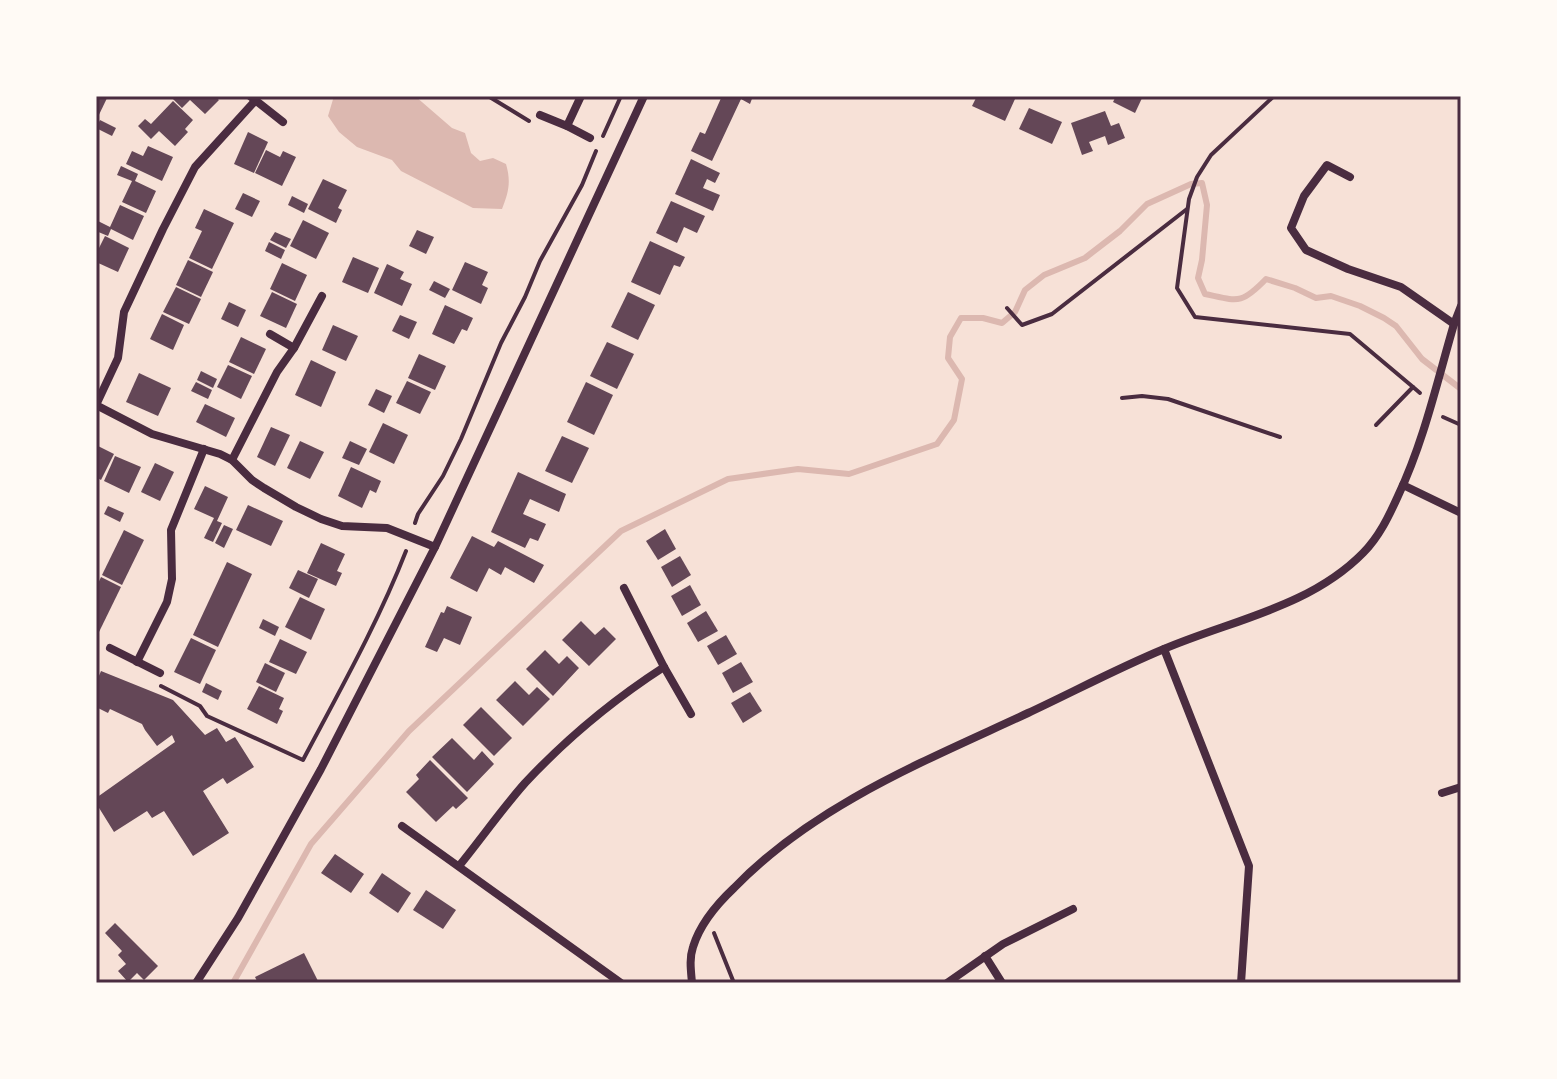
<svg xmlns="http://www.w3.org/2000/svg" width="1557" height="1079" viewBox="0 0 1557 1079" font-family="Raleway,sans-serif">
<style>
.water{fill:#dcb8b0}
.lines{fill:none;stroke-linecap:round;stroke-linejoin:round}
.stream{stroke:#dcb8b0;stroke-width:6}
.building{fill:#644757}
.path{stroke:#4a2c40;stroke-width:4}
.minor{stroke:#4a2c40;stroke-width:8}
.neatline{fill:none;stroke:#4a2c40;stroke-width:3}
</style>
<rect width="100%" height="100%" fill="#f7e1d7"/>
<path class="water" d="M334 96H415L452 128 465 133 471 153 480 161 493 158 506 164C511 181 509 192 502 209L473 208 401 171 392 160 357 147 339 132 328 116Z"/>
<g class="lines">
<path class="stream" d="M233 983 311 844 409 731 621 531 728 479 798 469 849 474 937 444 954 420 962 379 948 358 950 337 961 318H983L1002 323 1015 312 1025 290 1044 275 1085 258 1120 231 1147 204 1191 184 1202 183 1207 205 1202 260 1198 278 1205 294C1238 301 1241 305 1266 279L1295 288 1316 298 1331 296 1360 306 1384 318 1396 326 1422 359 1461 389"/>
</g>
<g class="building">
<polygon points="96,96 108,96 96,121"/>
<polygon points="170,96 214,96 219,100 205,114 190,100 182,108"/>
<polygon points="722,96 753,96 750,104 741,99 712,161 691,151 700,132 705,134"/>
<polygon points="977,96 1007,96 1015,99 1005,121 972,106"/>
<polygon points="1116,96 1143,96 1135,113 1113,102"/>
<polygon points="173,101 193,120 185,129 188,132 175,146 159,131 151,139 138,126 145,119 151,124"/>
<polygon points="1029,108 1062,122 1052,144 1019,129"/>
<polygon points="1105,111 1111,126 1119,123 1125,138 1108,145 1105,136 1089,142 1093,151 1082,155 1071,123"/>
<polygon points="100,120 116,128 112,136 96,128"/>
<polygon points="248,132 268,142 254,173 234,164"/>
<polygon points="148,146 173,157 162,181 126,164 132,151 143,156"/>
<polygon points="266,150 280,157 283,151 296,157 282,186 255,173"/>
<polygon points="691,159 720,173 715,183 707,179 703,188 720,195 713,211 675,194"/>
<polygon points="121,166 138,174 135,181 156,191 146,213 122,202 132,181 117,175"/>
<polygon points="323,179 347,190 338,208 342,210 336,223 308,209"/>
<polygon points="243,193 260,201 252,217 235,209"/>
<polygon points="292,196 308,204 304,213 288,205"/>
<polygon points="671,201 705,216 697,233 684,227 677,243 656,233"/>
<polygon points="120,205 144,216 133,240 111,229 108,236 96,231 96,220 110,227"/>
<polygon points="204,209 234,223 212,269 189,258 202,231 195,228"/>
<polygon points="303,220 329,233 316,259 290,246"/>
<polygon points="417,230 434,237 426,254 409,246"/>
<polygon points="275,232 291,239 286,248 270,240"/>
<polygon points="105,236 129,248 118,272 96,262 96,254"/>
<polygon points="650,241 685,257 680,267 674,265 660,295 631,282"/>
<polygon points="269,242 285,250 281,259 265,251"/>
<polygon points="353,257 379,268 368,293 342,282"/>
<polygon points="188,260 213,272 201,297 176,285"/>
<polygon points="465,262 488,272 482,285 488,288 481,304 452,290"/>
<polygon points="282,263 307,275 295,301 270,289"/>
<polygon points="387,264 404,272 400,279 412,284 402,306 374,293"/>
<polygon points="434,281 450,289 445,298 429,290"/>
<polygon points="176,287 201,299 189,324 163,312"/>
<polygon points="272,292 297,304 286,328 260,316"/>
<polygon points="628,292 655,305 638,340 611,327"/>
<polygon points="229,302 246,310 238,327 221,319"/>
<polygon points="445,305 473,318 467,331 462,329 454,344 432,334"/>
<polygon points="162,314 184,325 173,350 150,339"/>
<polygon points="400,315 417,322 409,339 392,331"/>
<polygon points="333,325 358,336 346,361 322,350"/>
<polygon points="241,337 266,349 254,374 229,362"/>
<polygon points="607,342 634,354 617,389 590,376"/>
<polygon points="419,354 446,366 435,390 408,378"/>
<polygon points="311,360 336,372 321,407 295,395"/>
<polygon points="228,365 252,376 241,399 217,387"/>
<polygon points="201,371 217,379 213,388 197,380"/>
<polygon points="139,373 171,388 158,416 126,402"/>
<polygon points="407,381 431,392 420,414 396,403"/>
<polygon points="196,382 212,390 208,399 191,391"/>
<polygon points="586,382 613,395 594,435 567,422"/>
<polygon points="376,389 392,396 384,413 368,405"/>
<polygon points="205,404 235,418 226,437 196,422"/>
<polygon points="383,423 408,435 394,464 369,452"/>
<polygon points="271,427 290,435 275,466 257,457"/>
<polygon points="562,436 589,448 572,483 545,471"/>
<polygon points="300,441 324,452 310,479 287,468"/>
<polygon points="350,441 367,449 359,465 342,458"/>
<polygon points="96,445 114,454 101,480 96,477"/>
<polygon points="115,456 141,467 129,493 104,481"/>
<polygon points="155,463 174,472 160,501 141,492"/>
<polygon points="351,467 381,481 376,493 370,490 362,508 338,496"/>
<polygon points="518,472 566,494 559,512 530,499 523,514 546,524 538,541 530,538 525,548 491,532"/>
<polygon points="205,486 228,497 217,521 222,523 213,542 204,538 214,518 194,509"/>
<polygon points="248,505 283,521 271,546 236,530"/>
<polygon points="108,506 124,513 120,522 104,514"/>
<polygon points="224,525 233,529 224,548 215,543"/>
<polygon points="665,529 676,549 658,560 646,541"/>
<polygon points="124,530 144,540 122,585 102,575"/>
<polygon points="472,536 494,547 498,541 544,565 534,583 505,567 501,575 489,568 477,592 450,578"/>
<polygon points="321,543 345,554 337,571 342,573 336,586 307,573"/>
<polygon points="680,556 691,575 672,587 661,567"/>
<polygon points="227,562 252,574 218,647 193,635"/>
<polygon points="298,570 318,579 309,598 289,588"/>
<polygon points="101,577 121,587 99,632 96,631 96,588"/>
<polygon points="690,585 701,605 682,616 671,596"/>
<polygon points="300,597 325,609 311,640 285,627"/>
<polygon points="447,606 472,617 460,645 444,638 437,652 425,647 441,612 444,613"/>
<polygon points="706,611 718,631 698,642 687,623"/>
<polygon points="263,619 279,627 275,636 259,628"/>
<polygon points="581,621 595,635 604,627 616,639 589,666 562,640"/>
<polygon points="726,635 737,654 718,665 707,646"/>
<polygon points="191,638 216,650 200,684 174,672"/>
<polygon points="280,639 307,652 296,674 269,662"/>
<polygon points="545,650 559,664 567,656 579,668 553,696 526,669"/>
<polygon points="741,662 753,682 733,693 722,673"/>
<polygon points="265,663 285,673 276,692 256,682"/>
<polygon points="101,671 173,700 205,735 217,728 226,742 235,737 254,767 227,784 223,778 203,791 229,833 193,856 164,811 152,818 147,811 114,832 96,803 96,798 175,742 172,735 157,746 145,730 142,724 110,709 108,713 96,707 96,683"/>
<polygon points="515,681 529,695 537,687 550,699 523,726 496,700"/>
<polygon points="206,683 222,691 218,700 202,692"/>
<polygon points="259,686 284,698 279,709 283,711 277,724 247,709"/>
<polygon points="750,692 762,711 743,723 731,703"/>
<polygon points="481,707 512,738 494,756 463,725"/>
<polygon points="452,738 474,760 482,751 494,764 467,792 432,757"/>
<polygon points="430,760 468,798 456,809 453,806 436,822 406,792 419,779 416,775"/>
<polygon points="335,854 364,874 351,893 321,873"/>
<polygon points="382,873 411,893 398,913 369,893"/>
<polygon points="426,890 456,910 443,929 413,910"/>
<polygon points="115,923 158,966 144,980 137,973 128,982 118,971 126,964 118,955 122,951 105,933"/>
<polygon points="304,953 319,983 258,983 255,977"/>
</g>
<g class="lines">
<g class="path">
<polyline points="488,96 529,121"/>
<polyline points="1274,96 1211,155 1197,177 1189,199 1177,288 1195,317 1350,334 1413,387"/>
<polyline points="603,136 621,96"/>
<polyline points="1007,308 1022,325 1052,314 1187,209"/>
<polyline points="1122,398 1142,396 1168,399 1280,437"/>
<polyline points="1443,417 1461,425"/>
<polyline points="1376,425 1413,387 1420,393"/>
<polyline points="415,523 418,514 443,476 461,439 501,343 525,297 540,261 582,185 596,151"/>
<path d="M161 686 200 706 207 716 303 760C339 692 378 623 406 551"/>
<polyline points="714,933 734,983"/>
</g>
<g class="minor">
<polyline points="250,96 283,122"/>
<polyline points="540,115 567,126 590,138"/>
<polyline points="567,126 581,96"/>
<polyline points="1350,177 1327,165 1304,196 1291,228 1306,250 1348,269 1401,287 1454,324"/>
<polyline points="270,334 294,348"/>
<polyline points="96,405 152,434 220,454 232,460 252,480 264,488 296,507 321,519 342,526 387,528 435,547"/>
<polyline points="96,405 118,358 124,312 163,229 195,167 255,101"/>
<polyline points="232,460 277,372 294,348 322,296"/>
<polyline points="1403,485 1461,513"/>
<polyline points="624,588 664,667 691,714"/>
<polyline points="110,648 160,673"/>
<polyline points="1164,649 1249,866 1241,983"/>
<polyline points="137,662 167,602 172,579 171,530 204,449"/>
<polyline points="1442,793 1461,787"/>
<polyline points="402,826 621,983"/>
<path d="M459 866C481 839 502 809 525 783 567 738 613 700 664 667"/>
<polyline points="985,956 1002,983"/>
<polyline points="196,983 238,918 321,769 435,547 644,96"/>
<path d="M692 983C691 971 689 959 693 947 700 924 717 904 734 888 814 805 925 761 1028 713 1073 692 1118 668 1164 649 1232 620 1310 607 1363 553 1379 537 1389 516 1398 496 1424 441 1437 382 1454 324L1461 306"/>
<polyline points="947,983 1003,944 1073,909"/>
</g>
</g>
<rect width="1557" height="1079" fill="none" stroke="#fffaf5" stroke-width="196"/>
<rect x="98" y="98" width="1361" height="883" class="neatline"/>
</svg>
